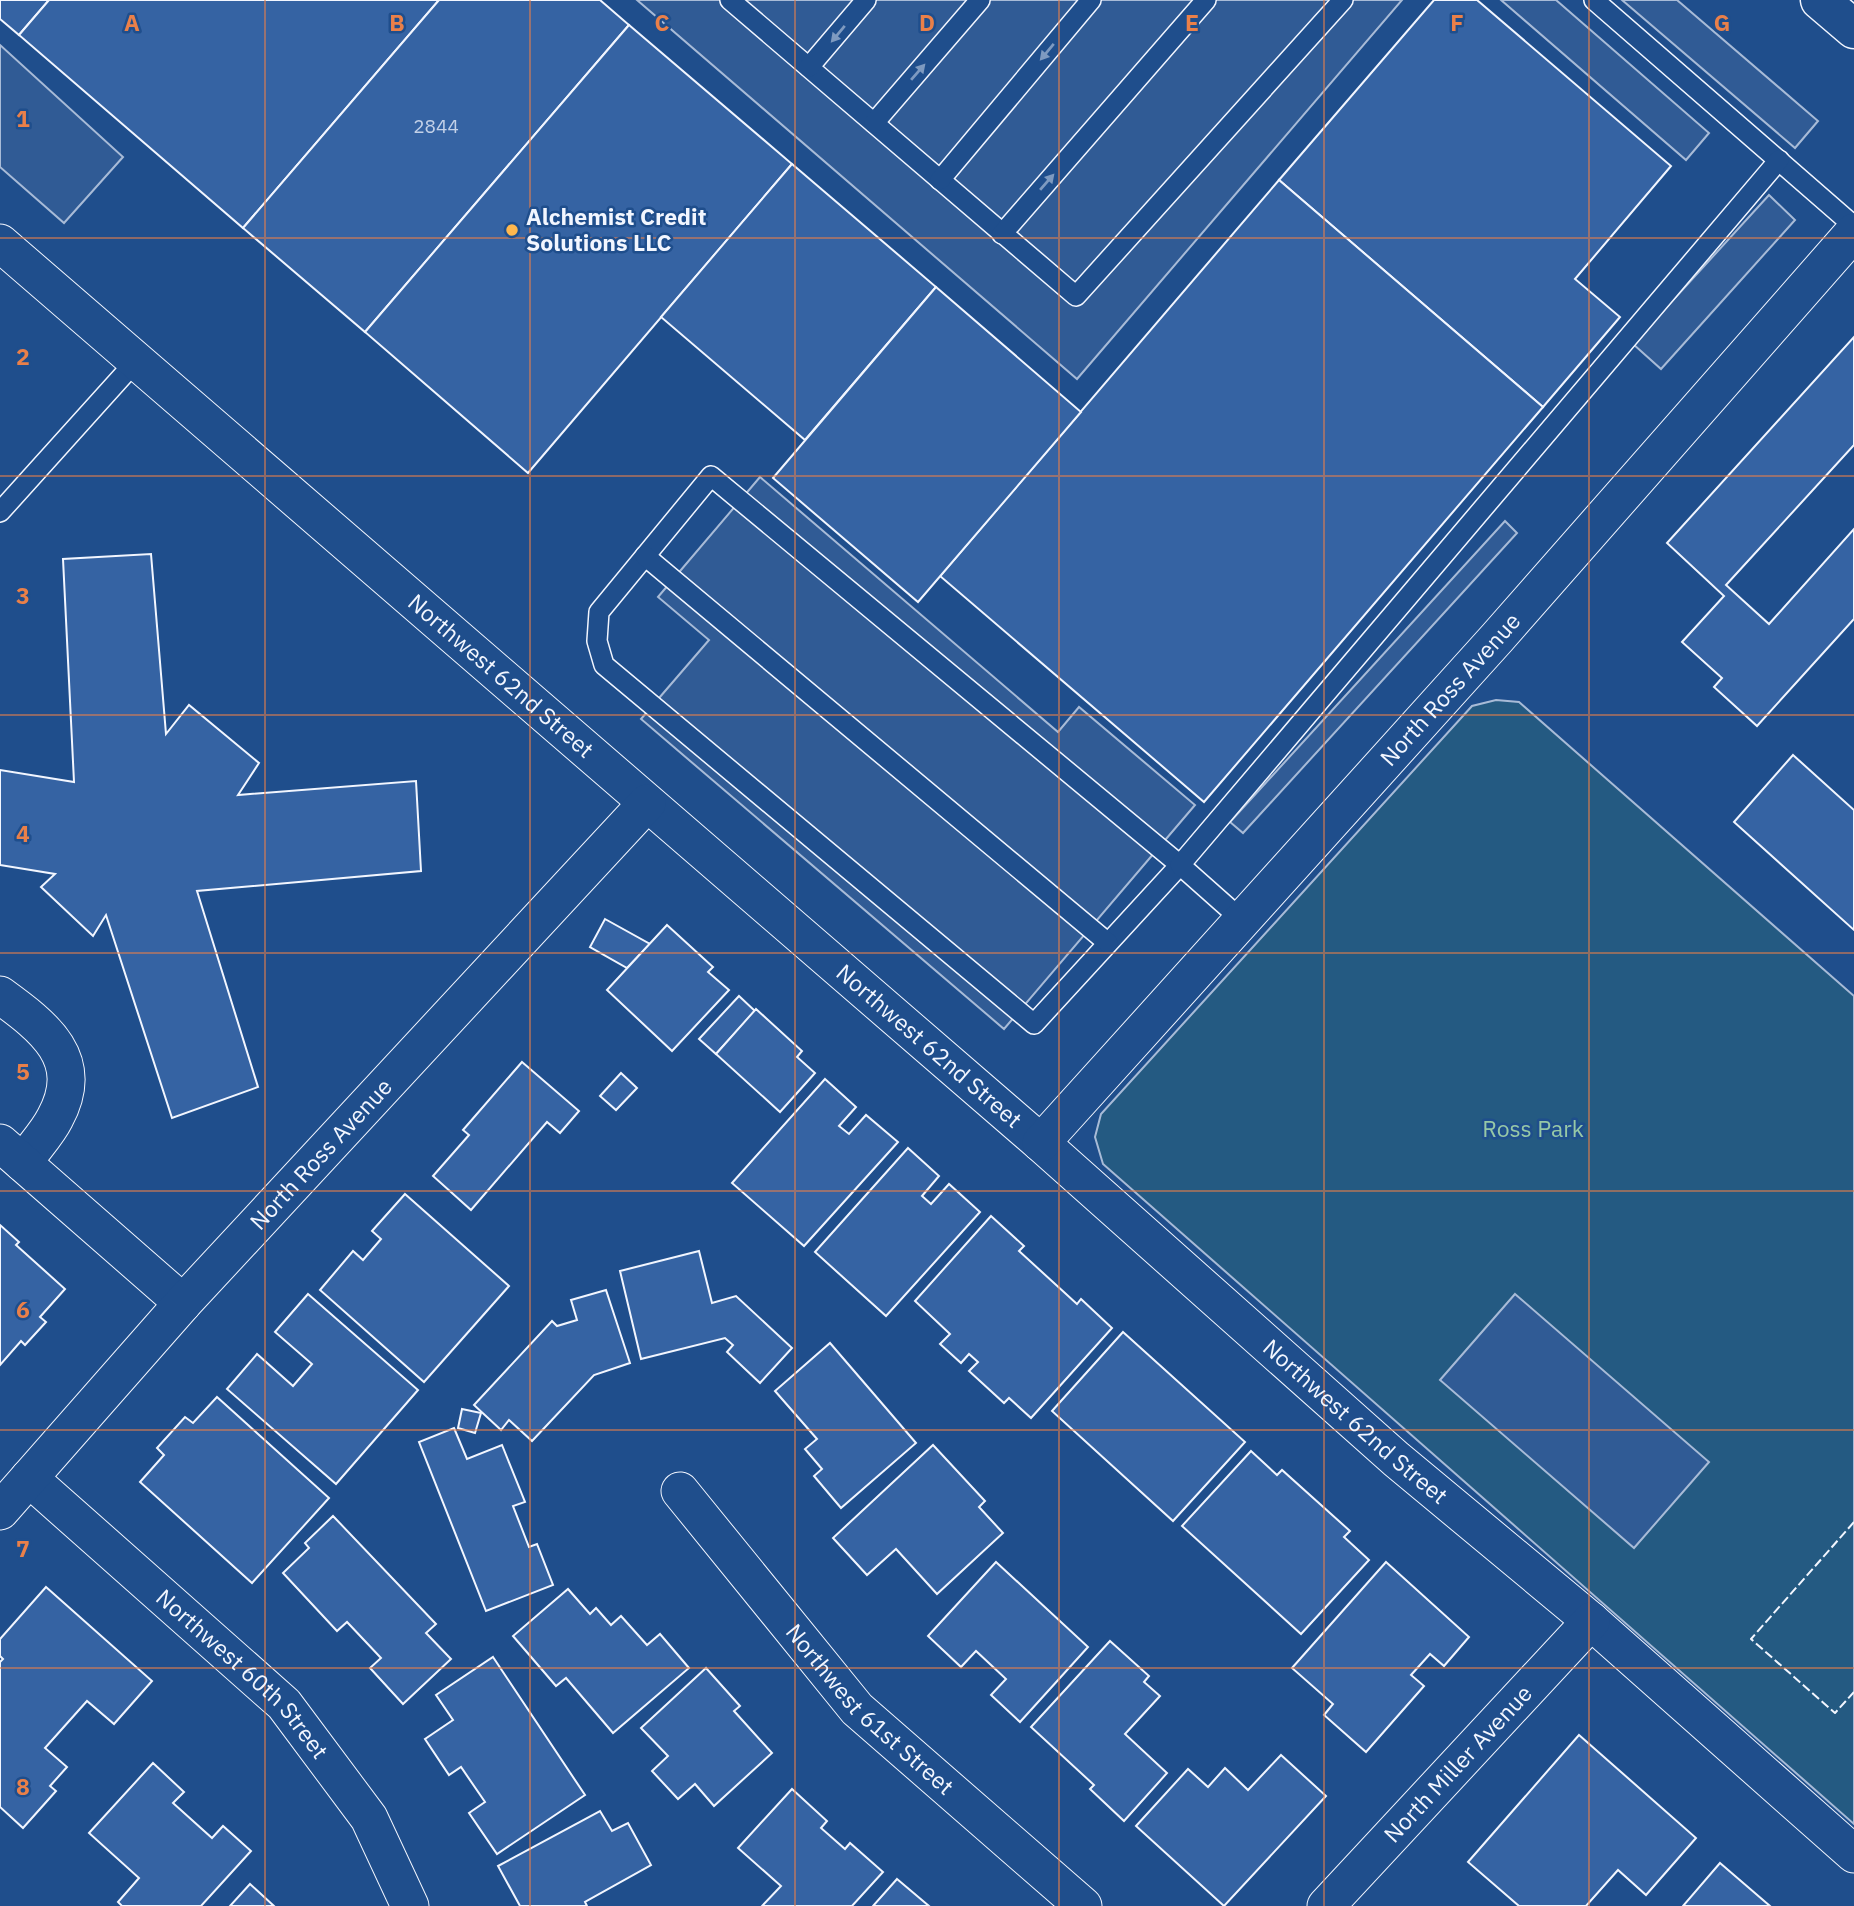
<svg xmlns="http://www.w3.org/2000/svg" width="1854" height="1906" viewBox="0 0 1854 1906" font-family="'IBM Plex Sans',sans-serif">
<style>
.green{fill:#245a82;stroke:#a8bbd7;stroke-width:2}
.parking{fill:#305b95;stroke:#a8bbd7;stroke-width:2}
.building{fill:#3563a3;stroke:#f2f6ff;stroke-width:2}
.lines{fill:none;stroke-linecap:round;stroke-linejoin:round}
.lane-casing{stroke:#f2f6ff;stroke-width:22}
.street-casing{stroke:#f2f6ff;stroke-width:39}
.secondary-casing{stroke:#f2f6ff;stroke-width:41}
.lane{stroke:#1f4e8c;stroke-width:19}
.street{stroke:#1f4e8c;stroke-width:37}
.secondary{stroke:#1f4e8c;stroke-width:38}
.fence{stroke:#f2f6ff;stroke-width:2;stroke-dasharray:9 3.5;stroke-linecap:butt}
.oneway{fill:#7e9ac0}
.grid{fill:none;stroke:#ea8049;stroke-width:2;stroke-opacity:0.55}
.poi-dot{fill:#ffb74d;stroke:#1f4e8c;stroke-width:2.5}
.labels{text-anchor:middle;stroke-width:5;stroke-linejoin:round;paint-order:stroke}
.number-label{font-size:19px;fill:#c3d1e8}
.poi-label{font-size:23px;font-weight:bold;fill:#f2f6ff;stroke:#1f4e8c;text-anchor:start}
.street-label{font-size:23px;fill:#f2f6ff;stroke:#1f4e8c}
.park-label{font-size:23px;fill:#97c8a6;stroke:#1f4e8c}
.grid-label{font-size:23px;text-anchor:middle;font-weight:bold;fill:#ea8049;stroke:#1f4e8c;stroke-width:5;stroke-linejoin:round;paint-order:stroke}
</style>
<rect width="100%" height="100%" fill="#1f4e8c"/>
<polygon class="green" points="1496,700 1519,702 1854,996 1854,1824 1103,1164 1095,1137 1101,1114 1472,706"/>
<g class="parking">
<polygon points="637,0 1402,0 1077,379"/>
<polygon points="1501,0 1556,0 1709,133 1686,160"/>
<polygon points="1622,0 1677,0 1818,121 1795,148"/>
<polygon points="0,45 123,157 64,223 0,167"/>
<polygon points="1769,195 1795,220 1661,369 1633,344"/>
<polygon points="760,477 1058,732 1079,707 1195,805 1004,1029 641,719 709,640 658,597"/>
<polygon points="1505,521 1517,533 1243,833 1230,822"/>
<polygon points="1515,1294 1709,1462 1634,1548 1440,1380"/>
</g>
<g class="building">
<polygon points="0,0 49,0 19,35 0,19"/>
<polygon points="49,0 439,0 243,228 19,35"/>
<polygon points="439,0 600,0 629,25 365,332 243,228"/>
<polygon points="1434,0 1477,0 1671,166 1575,279 1620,317 1543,407 1279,180"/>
<polygon points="629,25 792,164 528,473 365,332"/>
<polygon points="792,164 936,287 805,440 661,317"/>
<polygon points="1279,180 1543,407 1204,802 940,576"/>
<polygon points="936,287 1081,412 918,602 773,478"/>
<polygon points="1854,337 1854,445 1726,585 1769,624 1854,529 1854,619 1757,726 1714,687 1722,678 1682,642 1724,596 1667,543"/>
<polygon points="151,554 166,734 189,705 259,763 238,795 416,781 421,871 197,891 258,1087 172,1118 106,915 93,936 41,887 55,874 0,865 0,770 74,782 63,559"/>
<polygon points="1793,755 1854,810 1854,930 1734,822"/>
<polygon points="605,919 650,944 627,968 590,947"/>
<polygon points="667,925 713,967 708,972 729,990 672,1051 607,990"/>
<polygon points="739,996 755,1011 716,1054 699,1039"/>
<polygon points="756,1009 802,1051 797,1057 815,1073 780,1112 716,1054"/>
<polygon points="522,1062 579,1111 560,1133 547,1122 471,1210 433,1176 469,1135 463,1130"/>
<polygon points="621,1073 637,1088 616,1110 600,1096"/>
<polygon points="825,1079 856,1107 839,1126 849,1134 866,1115 898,1142 804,1246 732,1183"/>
<polygon points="908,1148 939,1176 922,1196 931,1204 949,1184 980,1212 886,1316 815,1252"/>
<polygon points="405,1194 509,1286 424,1382 320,1290 353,1251 363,1260 381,1239 372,1231"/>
<polygon points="991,1216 1024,1246 1019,1251 1077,1304 1081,1299 1112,1328 1031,1418 1009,1398 1004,1403 969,1371 978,1362 969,1354 961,1363 940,1344 950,1334 915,1301"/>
<polygon points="0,1225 19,1242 16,1245 65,1289 40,1317 46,1322 25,1345 21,1341 0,1365"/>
<polygon points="699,1251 712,1303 736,1296 792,1348 760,1383 727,1352 733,1345 725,1338 641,1359 620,1271"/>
<polygon points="606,1290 630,1363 594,1375 532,1441 509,1420 501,1430 474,1405 552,1321 557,1326 577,1320 571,1300"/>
<polygon points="308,1294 418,1390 336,1484 227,1389 257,1354 293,1386 312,1364 275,1332"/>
<polygon points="1123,1332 1245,1442 1173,1521 1052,1411"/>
<polygon points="830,1343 916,1443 841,1508 814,1476 822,1469 805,1449 817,1439 775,1391"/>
<polygon points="217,1397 329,1498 252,1583 140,1482 164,1455 157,1448 185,1417 193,1423"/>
<polygon points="462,1409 481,1413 475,1433 458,1428"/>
<polygon points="454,1428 467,1459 502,1445 525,1502 513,1506 529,1547 537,1544 553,1585 486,1611 419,1442"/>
<polygon points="933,1445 985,1501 979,1507 1003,1533 937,1594 896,1549 867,1575 833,1538"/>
<polygon points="1251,1451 1277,1475 1282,1470 1350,1531 1344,1537 1369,1560 1301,1634 1182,1526"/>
<polygon points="333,1516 436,1624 426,1633 451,1659 403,1704 370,1668 381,1658 347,1622 337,1631 283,1573 309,1548 305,1543"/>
<polygon points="996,1562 1088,1647 1020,1722 991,1695 1006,1679 976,1651 961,1667 928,1636"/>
<polygon points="1386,1562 1469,1637 1444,1666 1430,1654 1411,1675 1424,1686 1366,1752 1324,1715 1333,1704 1292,1668"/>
<polygon points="46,1587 152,1681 114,1724 87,1701 45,1748 67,1767 50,1786 56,1791 23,1828 0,1807 0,1662 3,1659 0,1656 0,1639"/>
<polygon points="568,1589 590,1614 596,1608 611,1625 621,1616 647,1645 660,1634 689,1668 613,1733 566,1678 556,1686 513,1636"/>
<polygon points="1110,1641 1149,1676 1144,1682 1160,1696 1125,1734 1167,1773 1124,1821 1090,1789 1094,1785 1031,1727"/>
<polygon points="493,1657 585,1795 497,1854 469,1813 485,1802 461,1767 449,1775 425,1739 453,1720 436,1695"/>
<polygon points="706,1668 740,1706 734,1711 772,1753 714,1806 695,1784 678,1799 652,1771 668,1756 641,1728"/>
<polygon points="1579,1735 1696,1838 1646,1895 1618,1870 1586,1906 1519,1906 1468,1862"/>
<polygon points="1281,1755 1326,1796 1224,1906 1136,1826 1188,1769 1208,1787 1225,1768 1248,1790"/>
<polygon points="153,1763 184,1792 173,1803 212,1838 223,1826 251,1851 201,1906 122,1906 118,1902 139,1878 89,1833"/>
<polygon points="792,1789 827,1821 821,1828 845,1849 850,1843 883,1872 852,1906 762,1906 781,1886 738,1848"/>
<polygon points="600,1811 612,1831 628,1823 651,1865 585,1902 587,1906 520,1906 498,1866"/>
<polygon points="1720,1863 1770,1906 1683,1906"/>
<polygon points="897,1879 929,1906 873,1906"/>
<polygon points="250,1884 274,1906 230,1906"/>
</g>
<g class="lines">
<defs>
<g id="lane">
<polyline points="730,0 1076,296 1343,0"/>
<polyline points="1594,0 1854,226"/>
<polyline points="809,67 866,0"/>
<polyline points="874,123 980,0"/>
<polyline points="940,180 1091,0"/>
<polyline points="1002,234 1206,0"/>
<polygon points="711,476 1180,865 1034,1024 604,665 597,641 599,612"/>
<polyline points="0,512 136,361"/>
<polyline points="645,556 1108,943"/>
<polyline points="1242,920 1180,865 1779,160"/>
</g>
<g id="street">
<path id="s1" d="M0 243 1041 1143 1396 1459 1591 1621 1854 1854"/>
<path d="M0 995C44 1027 87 1059 55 1118 47 1134 33 1148 23 1163"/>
<polyline points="0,1143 183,1303"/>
<path id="s2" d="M1041 1143 1497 638 1854 232"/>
<path id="s3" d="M29 1478 284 1704 369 1818 410 1906"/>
<path id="s4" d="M680 1491 857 1709 1083 1906"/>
<path id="s5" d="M0 1511 183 1303 647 803"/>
<path id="s6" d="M1326 1906 1591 1621"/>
</g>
<polyline id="secondary" points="1820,0 1854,29"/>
</defs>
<use href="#lane" class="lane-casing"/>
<use href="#street" class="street-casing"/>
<use href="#secondary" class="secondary-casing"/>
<use href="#lane" class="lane"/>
<use href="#street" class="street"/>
<use href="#secondary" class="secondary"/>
<polyline class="fence" points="1854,1522 1751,1639 1835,1713 1854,1692"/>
</g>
<defs><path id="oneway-solid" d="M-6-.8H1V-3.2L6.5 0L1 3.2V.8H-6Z" transform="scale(1.75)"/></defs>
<g class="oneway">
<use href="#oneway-solid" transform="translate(838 34) rotate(130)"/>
<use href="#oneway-solid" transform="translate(1047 52) rotate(130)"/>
<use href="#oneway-solid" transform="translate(918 72) rotate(-49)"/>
<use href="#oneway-solid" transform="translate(1047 182) rotate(-49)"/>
</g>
<path class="grid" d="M265 0V1906M530 0V1906M795 0V1906M1059 0V1906M1324 0V1906M1589 0V1906M0 238H1854M0 476H1854M0 715H1854M0 953H1854M0 1191H1854M0 1430H1854M0 1668H1854"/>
<circle class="poi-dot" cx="512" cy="230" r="7"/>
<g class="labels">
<g class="number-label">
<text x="436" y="133">2844</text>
</g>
<g class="poi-label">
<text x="526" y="225">Alchemist Credit<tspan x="526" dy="26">Solutions LLC</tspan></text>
</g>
<g class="street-label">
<text dy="8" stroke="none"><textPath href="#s1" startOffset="662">Northwest 62nd Street</textPath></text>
<text dy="8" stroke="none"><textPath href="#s2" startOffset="611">North Ross Avenue</textPath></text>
<text dy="8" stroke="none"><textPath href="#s1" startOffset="1228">Northwest 62nd Street</textPath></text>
<text dy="8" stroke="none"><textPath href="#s5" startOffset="480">North Ross Avenue</textPath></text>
<text dy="8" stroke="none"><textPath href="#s1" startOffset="1796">Northwest 62nd Street</textPath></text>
<text dy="8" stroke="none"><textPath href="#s3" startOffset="290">Northwest 60th Street</textPath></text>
<text dy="8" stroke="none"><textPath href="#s4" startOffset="290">Northwest 61st Street</textPath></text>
<text dy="8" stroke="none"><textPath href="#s6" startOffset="194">North Miller Avenue</textPath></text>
</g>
<g class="park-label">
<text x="1533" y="1137">Ross Park</text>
</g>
</g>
<g class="grid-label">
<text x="132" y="31">A</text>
<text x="397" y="31">B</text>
<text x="662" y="31">C</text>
<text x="927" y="31">D</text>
<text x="1192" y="31">E</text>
<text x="1457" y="31">F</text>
<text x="1722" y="31">G</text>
<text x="23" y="127">1</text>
<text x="23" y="365">2</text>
<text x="23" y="604">3</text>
<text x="23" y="842">4</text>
<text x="23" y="1080">5</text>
<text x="23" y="1318">6</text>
<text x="23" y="1557">7</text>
<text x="23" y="1795">8</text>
</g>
</svg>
